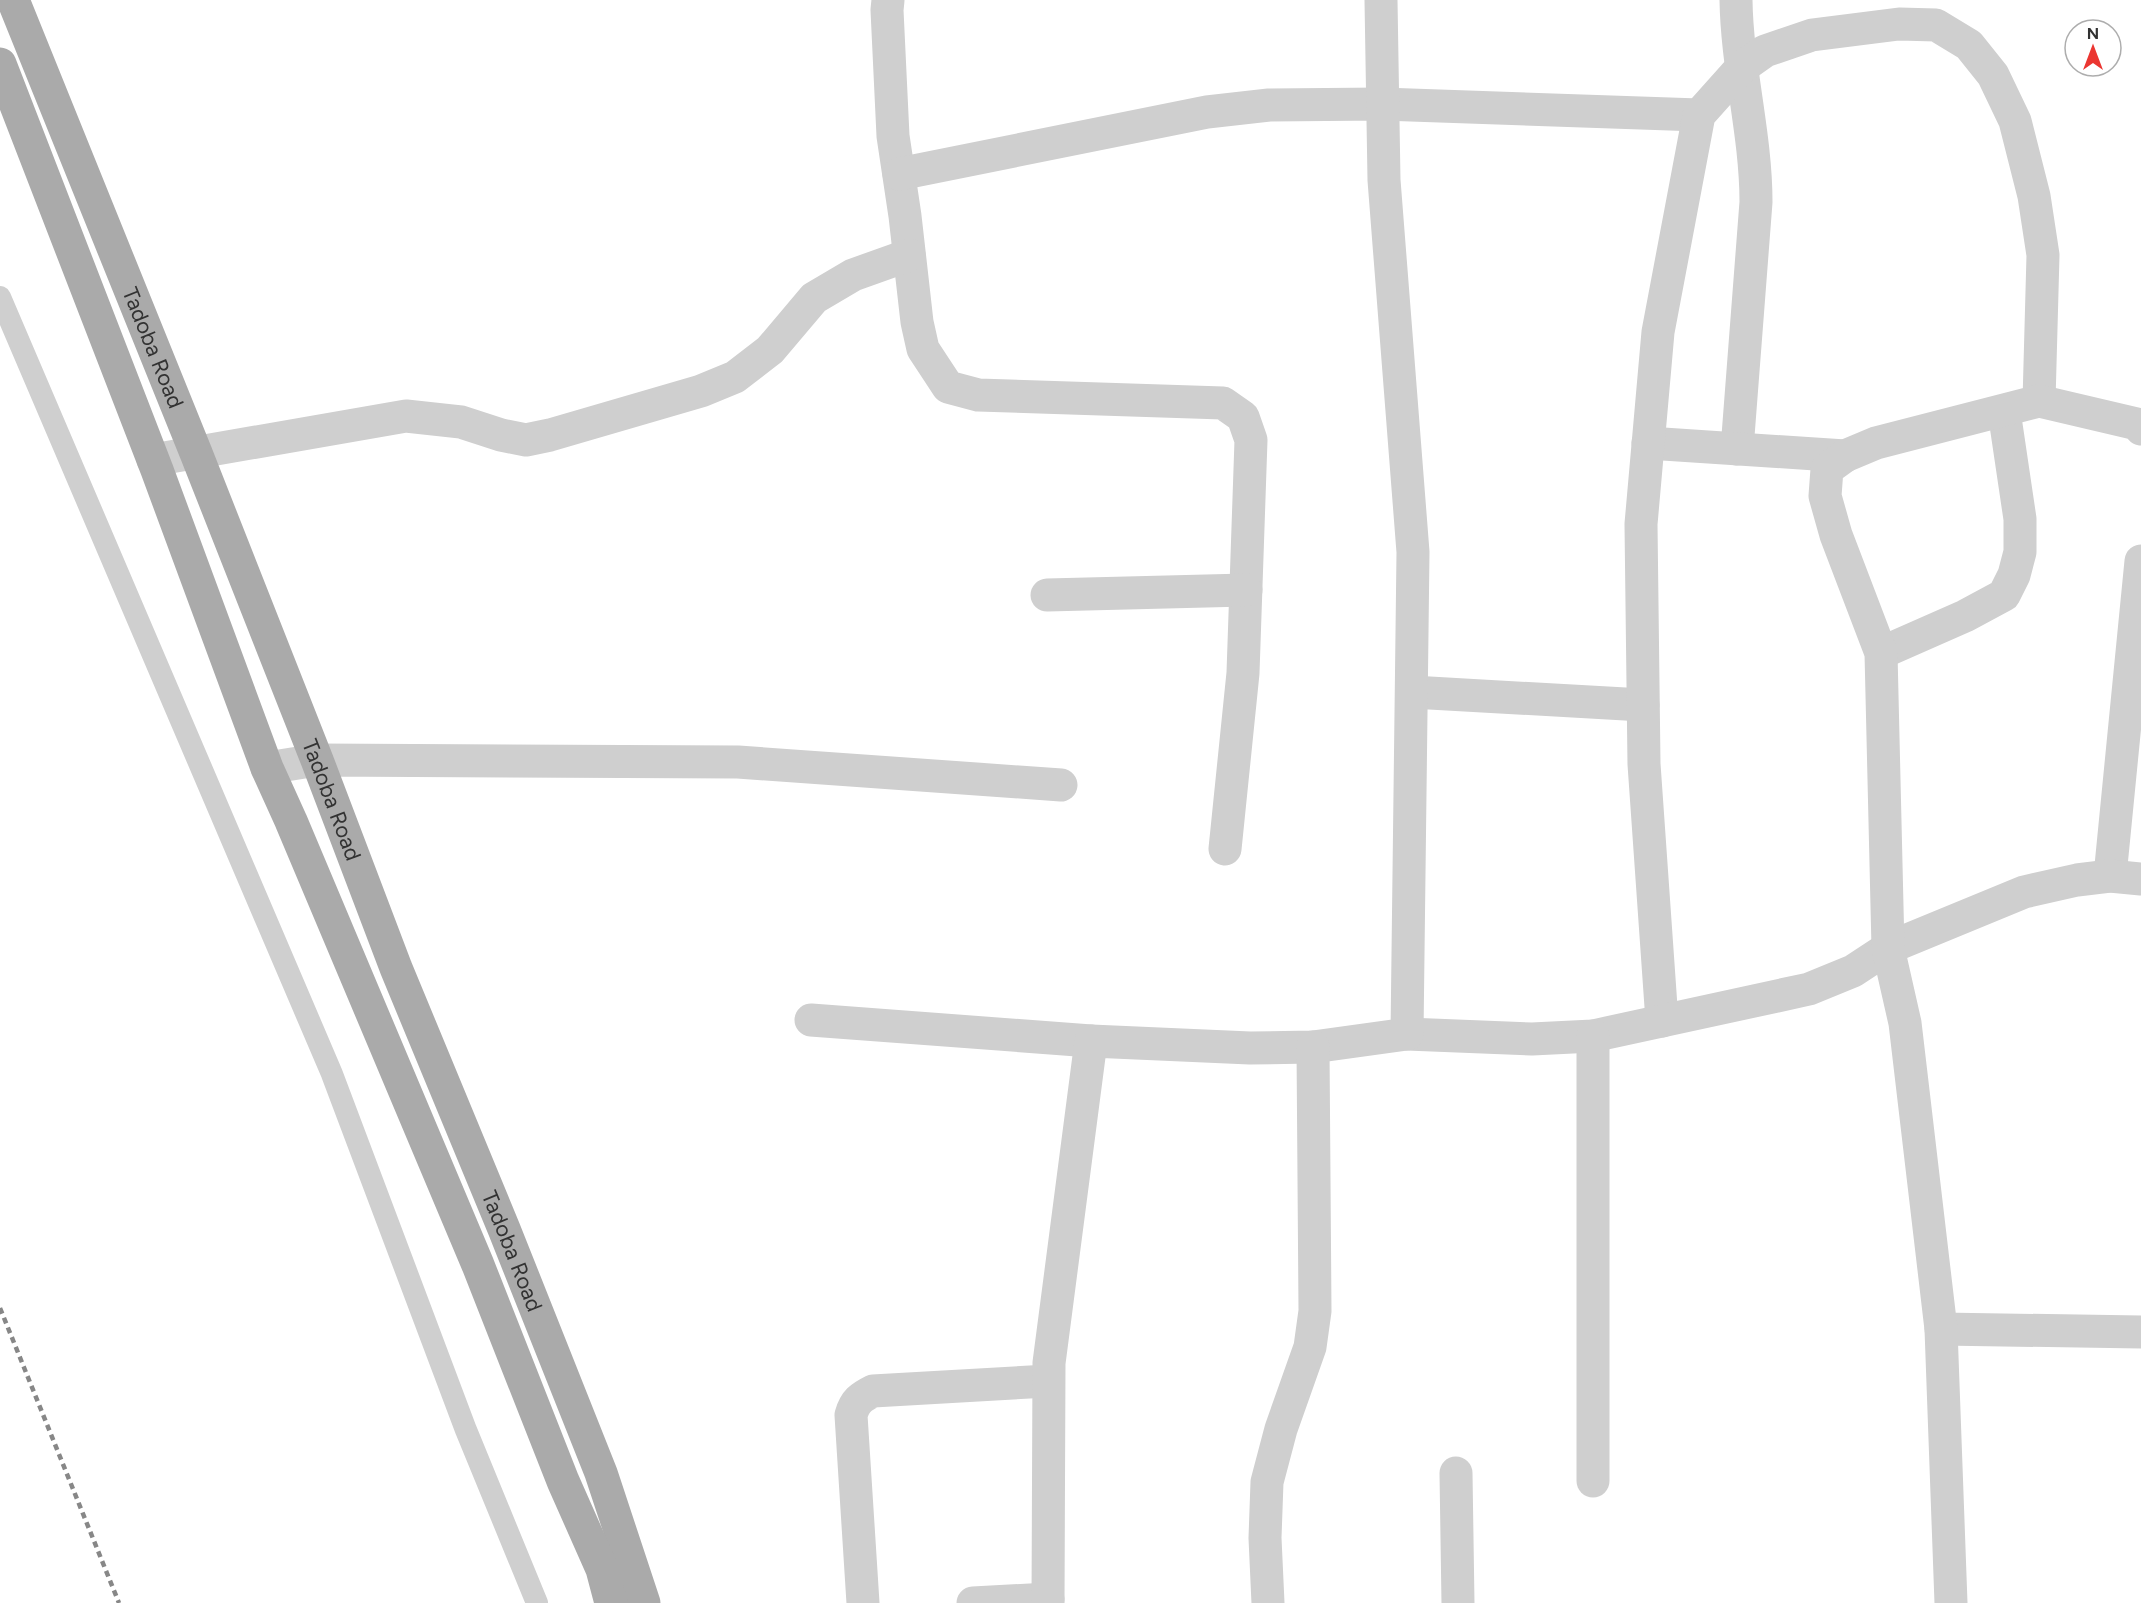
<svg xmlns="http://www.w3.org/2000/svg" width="2141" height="1603" viewBox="0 0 2141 1603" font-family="Figtree,sans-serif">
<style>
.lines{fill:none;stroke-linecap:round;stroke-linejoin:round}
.service{stroke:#cfcfcf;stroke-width:22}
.minor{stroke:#cfcfcf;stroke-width:33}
.primary{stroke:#aaa;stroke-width:33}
.rail{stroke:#878787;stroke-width:4.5;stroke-dasharray:6 4.5;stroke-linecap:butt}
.labels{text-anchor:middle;stroke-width:6;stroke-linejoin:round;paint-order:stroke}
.street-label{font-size:22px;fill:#323232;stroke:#fff}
</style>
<rect width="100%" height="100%" fill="#fff"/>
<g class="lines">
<polyline class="service" points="0,297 332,1074 466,1430 537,1603"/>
<g class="minor">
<polyline points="888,0 887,10 893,136 905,216 917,322 923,349 948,387 978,395 1223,403 1243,417 1251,440 1243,673 1225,849"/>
<path d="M1736 0C1737 68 1756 134 1756 202L1737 449"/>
<polyline points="899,174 1207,112 1269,105 1382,104 1699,115"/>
<polyline points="1648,443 1845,456"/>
<polyline points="153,460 406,416 461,422 501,435 526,440 550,435 701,391 735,377 770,350 814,298 853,275 909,255"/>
<polyline points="1047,595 1246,590"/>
<polyline points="1881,653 1965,616 2004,595 2014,575 2020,552 2020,519 2004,411"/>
<polyline points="1412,692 1643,705"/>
<polyline points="267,768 317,760 738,762 1061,785"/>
<polyline points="2110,876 2141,561"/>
<polyline points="811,1020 1091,1041"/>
<polyline points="1662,1021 1644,764 1641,524 1658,332 1699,115 1741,68 1765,51 1812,35 1899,24 1936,25 1969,45 1993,75 2015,121 2034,196 2043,255 2039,401"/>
<polyline points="1407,1034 1532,1039 1593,1036 1809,989 1853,971 1888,948 2024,892 2077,880 2110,876 2141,879"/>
<polyline points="1593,1036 1593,1481"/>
<polyline points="1941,1329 2141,1332"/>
<polyline points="1456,1473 1458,1603"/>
<path d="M863 1603 851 1415C855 1401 861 1397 873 1391L1048 1381"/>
<polyline points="973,1603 1048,1599"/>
<polyline points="1048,1603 1049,1363 1091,1041 1250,1048 1313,1047 1407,1034 1413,552 1384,180 1381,0"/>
<polyline points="1268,1603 1265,1538 1267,1482 1281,1429 1310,1347 1315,1311 1313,1047"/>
<polyline points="1951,1603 1941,1329 1905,1023 1888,948 1881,653 1836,535 1825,496 1827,469 1845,456 1876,443 2039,401 2137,424 2141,429"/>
</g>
<g class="primary">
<path id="s1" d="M13 0 196 453 317 760 396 968 504 1229 601 1473 644 1603"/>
<polyline points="0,64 157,470 267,768 291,821 478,1265 563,1481 602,1569 611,1603"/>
</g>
<polyline class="rail" points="0,1308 119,1603"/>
</g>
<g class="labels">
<g class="street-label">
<text dy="8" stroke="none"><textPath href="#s1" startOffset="375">Tadoba Road</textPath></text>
<text dy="8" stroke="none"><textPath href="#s1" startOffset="861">Tadoba Road</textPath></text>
<text dy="8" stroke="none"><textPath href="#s1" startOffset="1347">Tadoba Road</textPath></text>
</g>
</g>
<g transform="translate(2093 48)"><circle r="28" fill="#ffffff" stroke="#adadad" stroke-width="1.5"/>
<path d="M0-4.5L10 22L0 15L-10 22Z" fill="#eb3631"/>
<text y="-9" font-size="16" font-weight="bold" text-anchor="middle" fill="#323232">N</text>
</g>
</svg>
